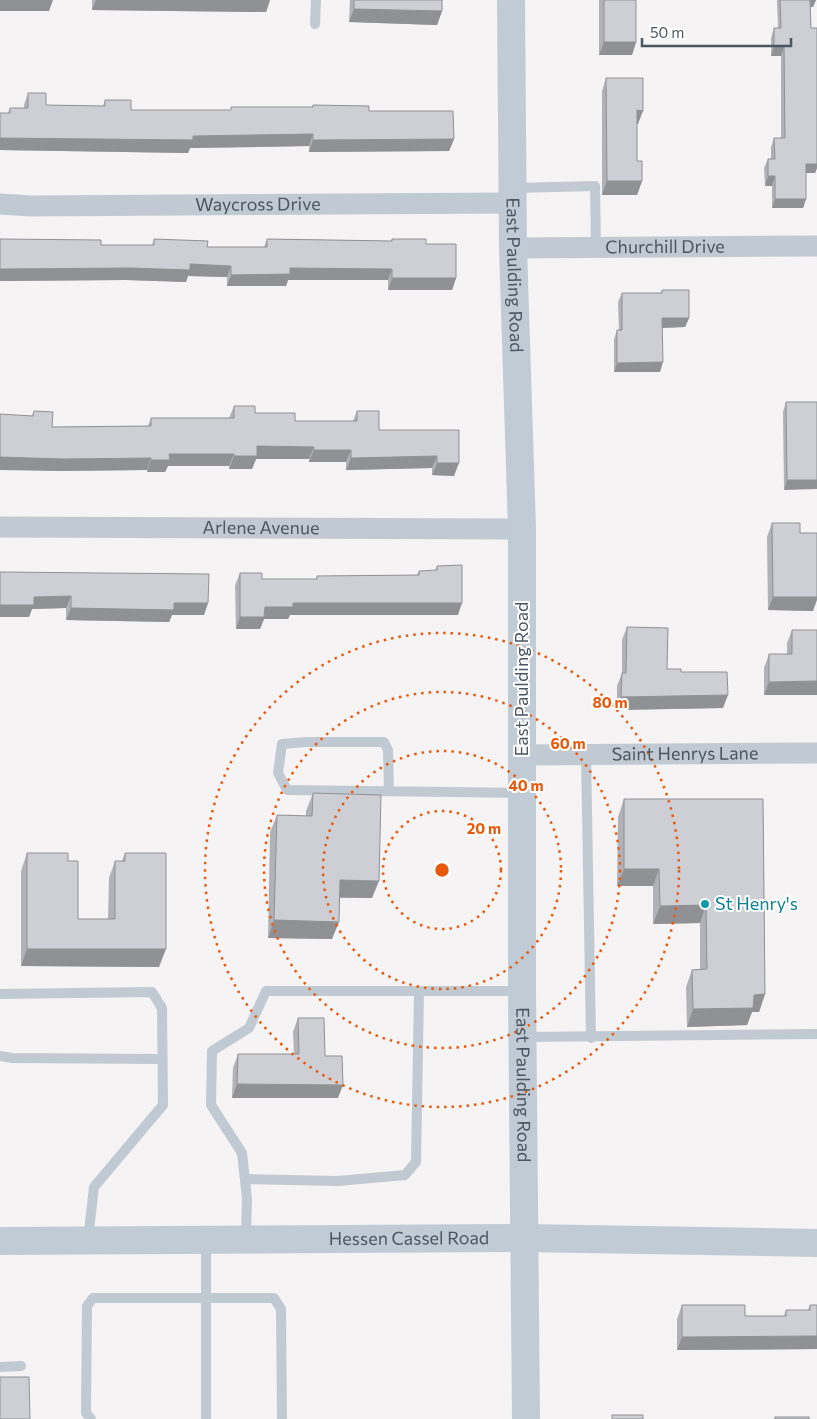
<svg xmlns="http://www.w3.org/2000/svg" width="817" height="1419" viewBox="0 0 817 1419" font-family="Commissioner,sans-serif">
<style>
.lines{fill:none;stroke-linecap:round;stroke-linejoin:round}
.lane{stroke:#c1cad2;stroke-width:10}
.street{stroke:#c1cad2;stroke-width:21}
.secondary{stroke:#c1cbd6;stroke-width:28}
.wall{fill:#b0b2b7}
.shaded-wall{fill:#909195}
.building{fill:#cdcfd5;stroke:#909195}
.ring{fill:none;stroke:#e8590c;stroke-width:2.5;stroke-dasharray:2.5 5}
.culture-dot{fill:#0f9aa8;stroke:#fff;stroke-width:2}
.labels{text-anchor:middle;stroke-width:4;stroke-linejoin:round;paint-order:stroke}
.street-label{font-size:18px;fill:#4a5661;stroke:#fff}
.culture-label{font-size:18px;fill:#0d838f;stroke:#fff;text-anchor:start}
.centre{fill:#e8590c;stroke:#fff;stroke-width:2.5}
.ring-label{font-size:15px;text-anchor:middle;font-weight:bold;fill:#e8590c;stroke:#fff;stroke-width:4;stroke-linejoin:round;paint-order:stroke}
</style>
<rect width="100%" height="100%" fill="#f5f3f3"/>
<g class="lines">
<g class="lane">
<polyline points="315,24 316,0"/>
<polyline points="515,188 595,186 596,247"/>
<polyline points="586,754 591,1038"/>
<polyline points="389,791 388,750 384,742 307,742 282,744 278,773 287,790 520,793"/>
<polyline points="0,994 152,992 162,1008 163,1105 94,1187 88,1240"/>
<polyline points="523,1037 817,1034"/>
<polyline points="0,1056 12,1058 162,1059"/>
<polyline points="245,1179 338,1181 405,1175 416,1162 419,992"/>
<polyline points="246,1238 247,1199 242,1153 211,1105 212,1051 249,1028 266,991 521,991"/>
<polyline points="0,1367 21,1366"/>
<polyline points="91,1419 86,1413 87,1306 93,1298 274,1298 281,1309 282,1419"/>
<polyline points="206,1419 206,1241"/>
</g>
<g class="street">
<path id="s1" d="M0 204 31 206 514 203"/>
<path id="s2" d="M513 248 817 246"/>
<path id="s3" d="M0 527 522 529"/>
<path id="s4" d="M521 755 817 753"/>
</g>
<g class="secondary">
<path id="s5" d="M511 0 513 248 522 529V991L526 1419"/>
<path id="s6" d="M0 1241 524 1238 817 1243"/>
</g>
</g>
<g class="wall">
<polygon points="92,0 270,0 266,12 92,10"/>
<polygon points="350,0 442,0 442,11 437,25 349,22"/>
<polygon points="599,0 636,0 636,42 632,55 599,55"/>
<polygon points="777,0 816,0 813,7 810,7 811,28 817,28 817,168 815,173 806,173 806,199 803,208 772,208 772,186 765,186 764,168 768,159 771,159 771,147 774,138 781,138 781,56 771,56 771,38 774,28 778,28"/>
<polygon points="606,78 638,124 637,124 637,161 642,181 637,195 602,195 602,91"/>
<polygon points="28,93 46,105 103,106 105,100 131,110 231,110 231,107 312,107 313,105 369,111 454,139 449,151 309,152 309,146 190,148 188,153 0,150 0,113 8,113 10,108 24,108 24,105"/>
<polygon points="0,239 101,245 152,245 154,239 207,247 264,247 267,239 391,241 392,239 426,244 456,278 452,290 388,290 388,280 288,280 286,286 227,286 227,277 188,276 186,282 126,280 0,281"/>
<polygon points="662,290 689,318 685,327 662,328 660,372 614,372 614,339 617,330 619,330 618,302 622,293 661,293"/>
<polygon points="786,402 817,402 784,490 783,412"/>
<polygon points="234,406 255,413 295,421 353,421 357,411 379,430 459,430 454,476 432,475 432,468 346,470 346,462 309,462 309,459 256,459 252,469 229,469 229,466 168,466 165,472 147,472 147,470 58,471 32,416 34,411 52,427 148,426 151,418 229,418"/>
<polygon points="772,523 800,533 813,611 768,610 767,537"/>
<polygon points="437,566 458,615 290,615 288,619 264,619 260,629 236,629 235,585 240,573 262,579 316,579 317,576 417,575 419,571 435,571"/>
<polygon points="0,572 208,603 204,615 172,615 169,622 66,620 66,608 32,609 29,617"/>
<polygon points="627,627 667,669 681,672 723,708 617,710 617,686 622,673 622,640"/>
<polygon points="792,630 817,630 764,695 764,668 769,654 787,654 787,643"/>
<polygon points="313,793 372,898 339,898 332,939 268,938 270,832 277,815 306,816 306,811"/>
<polygon points="624,799 763,799 765,994 759,1012 752,1012 747,1025 687,1027 686,987 692,970 700,969 700,923 653,924 653,886 617,886 618,817"/>
<polygon points="27,853 68,861 78,919 108,919 109,878 115,861 122,861 125,853 159,967 21,966 21,871"/>
<polygon points="298,1018 325,1056 338,1098 232,1098 233,1068 238,1054 294,1054 293,1032"/>
<polygon points="682,1305 745,1316 784,1316 786,1310 808,1310 810,1305 817,1349 677,1350 677,1319"/>
</g>
<g class="shaded-wall">
<polygon points="0,0 53,0 49,11 0,11"/>
<polygon points="96,0 270,0 266,12 92,10"/>
<polygon points="809,0 816,0 813,7 807,7"/>
<polygon points="354,9 442,11 437,25 349,22"/>
<polygon points="604,42 636,42 632,55 599,55"/>
<polygon points="774,47 784,47 781,56 771,56"/>
<polygon points="637,110 643,111 638,124 632,124"/>
<polygon points="313,134 309,146 190,148 188,153 0,150 0,138 193,136"/>
<polygon points="454,139 449,151 309,152 313,140"/>
<polygon points="806,164 817,164 817,168 815,173 803,173"/>
<polygon points="768,176 775,176 772,186 765,186"/>
<polygon points="607,181 642,181 637,195 602,195"/>
<polygon points="775,199 806,199 803,208 772,208"/>
<polygon points="190,264 231,266 227,277 188,276 186,282 126,280 0,281 0,269"/>
<polygon points="290,268 392,269 388,280 288,280 286,286 227,286 231,275"/>
<polygon points="392,278 456,278 452,290 388,290"/>
<polygon points="662,318 689,318 685,327 659,328"/>
<polygon points="663,362 660,372 614,372 617,363"/>
<polygon points="257,446 314,447 309,459 256,459 252,469 229,469 234,456"/>
<polygon points="314,450 351,450 346,462 309,462"/>
<polygon points="169,454 234,454 229,466 168,466 165,472 147,472 151,460"/>
<polygon points="437,456 432,468 346,470 351,458"/>
<polygon points="0,457 151,458 147,470 58,471 0,470"/>
<polygon points="437,463 459,463 454,476 432,475"/>
<polygon points="787,480 817,480 817,489 784,490"/>
<polygon points="71,596 66,608 32,609 29,617 0,617 0,605 34,597"/>
<polygon points="773,597 817,597 817,600 813,611 768,610"/>
<polygon points="174,603 208,603 204,615 172,615 169,622 66,620 71,608"/>
<polygon points="293,603 462,603 458,615 290,615 288,619 264,619 260,629 236,629 240,617 265,607"/>
<polygon points="817,681 817,695 764,695 769,682"/>
<polygon points="728,695 723,708 617,710 621,697"/>
<polygon points="624,869 659,869 653,886 617,886"/>
<polygon points="340,880 379,881 372,898 333,897"/>
<polygon points="706,905 700,923 653,924 660,906"/>
<polygon points="274,920 339,922 332,939 268,938"/>
<polygon points="27,949 166,949 159,967 21,966"/>
<polygon points="765,994 759,1012 752,1012 747,1025 687,1027 693,1009 754,995"/>
<polygon points="237,1084 343,1085 338,1098 232,1098"/>
<polygon points="817,1336 817,1349 677,1350 682,1337"/>
</g>
<g class="building">
<polygon points="354,0 442,0 442,11 354,9"/>
<rect x="604" y="0" width="32" height="42"/>
<polygon points="780,0 810,0 811,28 817,28 817,164 806,164 806,199 775,199 775,176 768,176 768,159 775,159 774,138 785,138 784,47 774,47 774,28 781,28"/>
<polygon points="606,78 643,78 643,111 637,110 637,161 642,161 642,181 607,181"/>
<polygon points="28,93 46,93 46,105 105,106 105,100 131,100 131,110 231,110 231,107 313,107 313,105 369,106 369,111 453,111 454,139 313,140 313,134 193,136 193,140 0,138 0,113 10,113 10,108 28,108"/>
<polygon points="0,239 101,240 101,245 154,245 154,239 208,241 207,247 267,247 267,239 392,241 392,239 426,239 426,244 456,244 456,278 392,278 392,269 290,268 290,274 231,275 231,266 190,264 190,270 130,268 0,269"/>
<polygon points="662,290 689,290 689,318 662,318 663,362 617,363 617,330 622,330 622,293 662,293"/>
<polygon points="786,402 817,402 817,480 787,480"/>
<polygon points="234,406 255,406 255,413 295,413 295,421 357,421 357,411 379,411 379,430 459,430 459,463 437,463 437,456 351,458 351,450 314,450 314,447 257,446 257,456 234,456 234,454 169,454 170,460 151,460 151,458 63,459 0,457 0,414 33,416 34,411 53,412 52,427 151,426 151,418 234,418"/>
<polygon points="772,523 800,523 800,533 817,533 817,597 773,597"/>
<polygon points="462,565 462,603 293,603 293,607 265,607 264,617 240,617 240,573 262,573 262,579 317,579 317,576 419,575 419,571 437,570 437,566"/>
<polygon points="0,572 209,574 208,603 174,603 174,610 71,608 71,596 34,597 34,605 0,605"/>
<polygon points="627,627 668,628 667,669 681,669 681,672 727,672 728,695 621,697 622,673 626,673"/>
<polygon points="792,630 817,630 817,681 769,682 769,654 792,654"/>
<polygon points="313,793 381,795 379,881 340,880 339,922 274,920 277,815 312,816"/>
<polygon points="624,799 763,799 765,994 754,995 753,1008 693,1009 692,970 707,969 706,905 660,906 659,869 624,869"/>
<polygon points="27,853 68,853 68,861 78,861 78,919 115,919 115,861 125,861 125,853 166,853 166,949 27,949"/>
<polygon points="298,1018 324,1018 325,1056 342,1056 343,1085 237,1084 238,1054 299,1054"/>
<polygon points="682,1305 745,1305 745,1316 786,1316 786,1310 810,1310 810,1305 817,1305 817,1336 682,1337"/>
<polygon points="0,1377 29,1377 30,1419 0,1419"/>
<rect x="612" y="1415" width="31" height="4"/>
<rect x="775" y="1417" width="34" height="2"/>
</g>
<g class="ring">
<circle cx="442" cy="870" r="59"/>
<circle cx="442" cy="870" r="119"/>
<circle cx="442" cy="870" r="178"/>
<circle cx="442" cy="870" r="237"/>
</g>
<circle class="culture-dot" cx="705" cy="904" r="5"/>
<g class="labels">
<g class="street-label">
<text dy="6" stroke="none"><textPath href="#s1" startOffset="258">Waycross Drive</textPath></text>
<text dy="6" stroke="none"><textPath href="#s2" startOffset="152">Churchill Drive</textPath></text>
<text dy="6" stroke="none"><textPath href="#s5" startOffset="275">East Paulding Road</textPath></text>
<text dy="6" stroke="none"><textPath href="#s3" startOffset="261">Arlene Avenue</textPath></text>
<text transform="translate(522 679) rotate(-90)" y="6">East Paulding Road</text>
<text dy="6" stroke="none"><textPath href="#s4" startOffset="164">Saint Henrys Lane</textPath></text>
<text dy="6" stroke="none"><textPath href="#s5" startOffset="1085">East Paulding Road</textPath></text>
<text dy="6" stroke="none"><textPath href="#s6" startOffset="409">Hessen Cassel Road</textPath></text>
</g>
<g class="culture-label">
<text x="715" y="910">St Henry's</text>
</g>
</g>
<circle cx="442" cy="870" r="8" class="centre"/>
<g class="ring-label">
<text x="610" y="708">80 m</text>
<text x="568" y="749">60 m</text>
<text x="526" y="791">40 m</text>
<text x="484" y="834">20 m</text>
</g>
<path d="M642 38v8h149v-8" fill="none" stroke="#4a5661" stroke-width="2.5"/>
<text x="650" y="38" font-size="15" fill="#4a5661" stroke="#ffffff" stroke-width="4" paint-order="stroke">50 m</text>
</svg>
